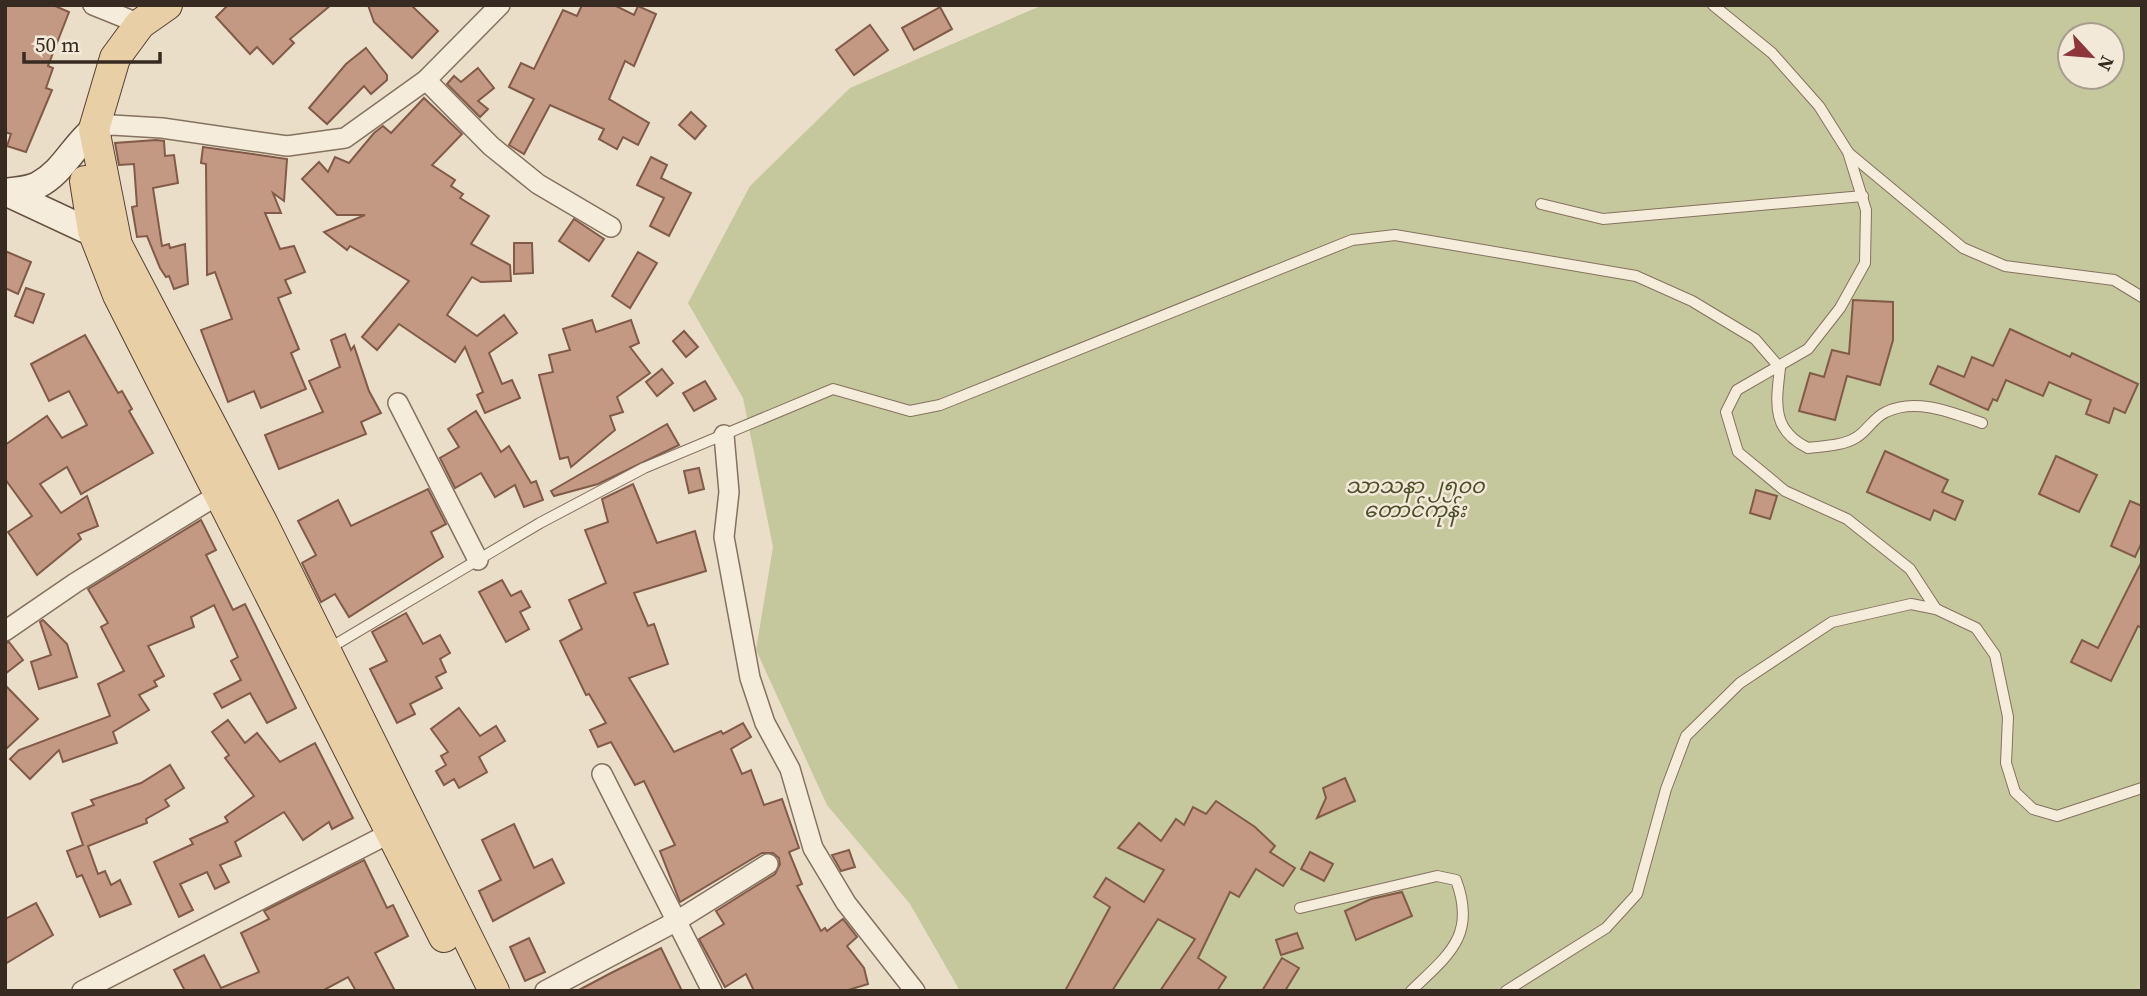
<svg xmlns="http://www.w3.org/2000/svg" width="2147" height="996" viewBox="0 0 2147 996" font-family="'Source Serif 4','Noto Sans Myanmar',serif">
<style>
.green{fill:#c5c79d;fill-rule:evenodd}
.building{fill:#c49983;stroke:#815b48;stroke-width:2}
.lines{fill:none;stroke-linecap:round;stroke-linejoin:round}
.lane-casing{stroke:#85715f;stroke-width:12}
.street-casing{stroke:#85715f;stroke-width:22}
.secondary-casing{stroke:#675242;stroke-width:29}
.primary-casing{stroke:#534033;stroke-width:32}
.lane{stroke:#f6ecdb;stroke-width:10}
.street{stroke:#f6ecdb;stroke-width:19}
.secondary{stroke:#f6ecdb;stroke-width:26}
.primary{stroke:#e9cfa5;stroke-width:30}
.labels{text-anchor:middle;stroke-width:5;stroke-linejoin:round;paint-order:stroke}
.park-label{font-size:21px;font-style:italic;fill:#4a512a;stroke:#f2e9d8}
</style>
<rect width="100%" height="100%" fill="#eadec9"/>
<path class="green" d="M1043 5H2142V991H960L910 904 827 805 756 650 773 547 743 398 688 303 750 186 850 88ZM2070 35H2112V77H2070Z"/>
<g class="building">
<polygon points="5,5 53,5 69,12 48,66 53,68 46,88 52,90 26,152 7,146 11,134 5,132"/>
<polygon points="228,5 331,5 290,39 294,43 273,64 257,47 250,54 216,17"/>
<polygon points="368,5 411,5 438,31 412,58 374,22"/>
<polygon points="582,5 614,5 634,15 638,6 656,14 634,66 625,61 609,99 649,123 638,145 623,137 617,149 599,139 604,129 550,105 524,154 509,145 534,99 509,87 521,63 534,69 563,10 577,16"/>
<polygon points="940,7 952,29 914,50 902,28"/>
<polygon points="870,25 888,50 854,75 836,50"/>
<polygon points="366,48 387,75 387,80 371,94 364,86 327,124 309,108 346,64"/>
<polygon points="478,68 494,88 478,101 488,109 480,117 447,84 454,76 461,82"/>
<polygon points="424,98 462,134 432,165 455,180 451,186 463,194 460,198 489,216 471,244 510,265 511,281 481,282 472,277 447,315 477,336 504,315 517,333 489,353 502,384 512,380 520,398 485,413 477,395 483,392 465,347 455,362 399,324 377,350 362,337 409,281 350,246 347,250 324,232 365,215 337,215 302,179 319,162 328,172 335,157 349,163 374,133 383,126 391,133"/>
<polygon points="691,112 706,126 695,139 679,125"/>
<polygon points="156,140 164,141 165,156 174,155 178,183 153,188 162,246 169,244 170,248 185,244 188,284 174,289 169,276 166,277 160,268 147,236 137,237 132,207 137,206 134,164 119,165 115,143"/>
<polygon points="203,147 287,159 284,201 273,193 281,213 265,213 280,249 294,246 305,272 285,280 291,293 278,298 299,349 291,353 306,389 261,408 254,391 228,402 201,330 232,319 215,272 207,275 206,164 201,163"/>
<polygon points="651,157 667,165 661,178 691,193 669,236 650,226 664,198 637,185"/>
<polygon points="574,219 604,239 589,261 559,241"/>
<polygon points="514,243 532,243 533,273 514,274"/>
<polygon points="5,251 31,262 18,294 5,288"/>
<polygon points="638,252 657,263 630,308 612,296"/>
<polygon points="26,288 44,294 33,323 15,316"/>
<polygon points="1853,300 1893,302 1893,340 1880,385 1847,376 1835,420 1799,411 1810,373 1824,377 1832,350 1849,354"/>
<polygon points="592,320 596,332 631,320 639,343 630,347 650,373 617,397 623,412 610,416 615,430 571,467 568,457 560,459 539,375 553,372 549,355 570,350 563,329"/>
<polygon points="2010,329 2070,357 2072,353 2138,384 2125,413 2114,408 2109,423 2086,414 2091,400 2049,382 2043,396 2006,380 1997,401 1993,399 1988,410 1930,384 1938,366 1964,377 1972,357 1993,366"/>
<polygon points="684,331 698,347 686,357 673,341"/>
<polygon points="345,334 351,350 354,346 369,391 381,413 361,422 366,434 279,469 265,435 323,412 309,381 340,367 331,340"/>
<polygon points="85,335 118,393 122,391 132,409 129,411 153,453 81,494 67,467 40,484 61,513 87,496 98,526 78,534 81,539 37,575 8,532 32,516 5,479 5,445 47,416 62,438 87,425 69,391 49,401 31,364"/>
<polygon points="662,369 673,383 657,396 646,382"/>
<polygon points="705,381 716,399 694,411 683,393"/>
<polygon points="476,411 501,452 509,446 531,483 536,481 543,500 524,507 515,485 495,497 481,473 455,488 440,458 459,447 448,429"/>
<polygon points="667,424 679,445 598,484 554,496 551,491"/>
<polygon points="1885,451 1948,480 1942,492 1963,501 1955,520 1934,510 1930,520 1867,492"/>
<polygon points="2056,456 2097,475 2079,512 2039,494"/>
<polygon points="699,468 704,489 689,493 684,471"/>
<polygon points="633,484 657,543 695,531 706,571 634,593 648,626 654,624 668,664 629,678 674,752 721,731 723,734 743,723 751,737 731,749 742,774 751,770 764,805 782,799 799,848 789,852 802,884 797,886 821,931 825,928 827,931 843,919 857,937 847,946 864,968 868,984 845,991 754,991 746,974 725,987 699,939 724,924 716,911 775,874 780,864 779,858 773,853 762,853 680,902 660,851 675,845 644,781 635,785 611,742 598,747 590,730 606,723 589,694 586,695 560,641 582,629 569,600 606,583 585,530 608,522 602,499"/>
<polygon points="428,489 446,524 431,532 443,557 349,617 335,594 321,602 302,563 316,555 298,521 338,500 351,526"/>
<polygon points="1756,490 1777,496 1770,519 1750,513"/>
<polygon points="2130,501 2142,506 2142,542 2135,557 2111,546"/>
<polygon points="201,520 216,550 206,555 233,610 245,604 296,708 267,723 250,693 222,708 214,694 241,680 231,661 238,657 214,605 191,617 194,627 148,646 164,676 154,681 157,686 139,695 149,710 113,732 117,743 63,762 59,750 30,779 10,759 19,750 110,716 98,684 124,671 101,627 108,623 88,589"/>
<polygon points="2142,561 2142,628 2138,626 2111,681 2071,662 2082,640 2098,648"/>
<polygon points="502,580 511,596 521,591 530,607 520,612 529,629 506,642 479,592"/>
<polygon points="406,613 423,644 440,635 450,653 440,659 446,672 436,677 442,688 410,704 415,714 397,723 370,669 387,661 372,632"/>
<polygon points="43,620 67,644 77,677 39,689 31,662 51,655 40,622"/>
<polygon points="9,642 23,660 5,674 5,643"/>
<polygon points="5,685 38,719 5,750"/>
<polygon points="459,708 480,736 496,726 505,741 479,757 487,772 459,788 454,779 444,785 436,771 446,765 441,756 448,752 431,729"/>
<polygon points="228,720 245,743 257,733 280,762 315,743 353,818 332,829 329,822 303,840 284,812 235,842 241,856 220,865 229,882 215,889 207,872 180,884 193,910 179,917 154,862 193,844 190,839 228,822 225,817 254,796 225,758 229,755 212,732"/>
<polygon points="170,765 184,788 165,800 169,806 146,819 147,823 88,846 98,874 105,871 111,885 120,880 131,904 100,917 82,875 77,877 67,851 83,845 72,813 94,805 91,800 141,783"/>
<polygon points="1345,778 1355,801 1317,818 1326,798 1323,788"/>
<polygon points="1216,801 1255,827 1275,846 1270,852 1295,868 1283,886 1256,869 1239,897 1230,892 1198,958 1226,977 1217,991 1160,991 1195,939 1158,919 1112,991 1065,991 1110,907 1094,897 1106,878 1144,902 1164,870 1118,848 1139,823 1161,841 1176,819 1184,825 1193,807 1206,814"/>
<polygon points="514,824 534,868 552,859 564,883 493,921 479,891 501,880 482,840"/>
<polygon points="849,850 855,867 841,871 832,855"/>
<polygon points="1310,852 1333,864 1324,881 1301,869"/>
<polygon points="364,860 387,908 393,905 408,936 375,953 395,991 356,991 348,977 322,991 185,991 174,970 204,955 221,988 259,972 241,933 269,919 264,911"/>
<polygon points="1402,892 1412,916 1356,940 1345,911 1371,899"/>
<polygon points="36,903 53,935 5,964 5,919"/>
<polygon points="1297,933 1303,948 1281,955 1276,940"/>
<polygon points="529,938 545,972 525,981 510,947"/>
<polygon points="661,948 682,991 577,991 611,973"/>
<polygon points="1282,958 1299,968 1285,991 1262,991"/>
</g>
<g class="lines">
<defs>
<g id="lane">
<polyline points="1713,5 1772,53 1819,106 1848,152 1866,210 1865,263 1840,308 1808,349 1737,390 1726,412 1738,452 1785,491 1847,519 1910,569 1936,609"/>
<polyline points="1850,154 1963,248 2005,266 2114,280 2142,297"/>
<polyline points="1541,204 1603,219 1863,196"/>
<path d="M328 649 540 523 644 468 833 389 910 411 940 405 1352 240 1395 235 1636 276 1692 301 1755 339 1780 368C1776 403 1771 430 1808 448 1824 446 1843 446 1857 437 1867 431 1874 417 1886 412 1916 397 1953 413 1982 423"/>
<path d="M1300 908 1437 876 1456 880C1477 936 1448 955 1411 991"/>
<polyline points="1506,991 1606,928 1637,894 1666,789 1686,736 1740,683 1832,622 1911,604 1936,609 1976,628 1995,655 2008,717 2006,763 2015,792 2033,809 2057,816 2142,788"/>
</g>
<g id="street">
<polyline points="93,5 140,24"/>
<polyline points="426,80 491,146 538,184 611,227"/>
<polyline points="94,129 112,125 162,128 287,146 345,138 426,80 500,5"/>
<polyline points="398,403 478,560"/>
<polyline points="724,435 729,492 724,537 750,678 765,723 790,769 813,848 846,903 915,991"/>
<polyline points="5,631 75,583 229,488"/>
<polyline points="602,774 712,991"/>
<polyline points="82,991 400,828"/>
<polyline points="545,991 675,922 768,864"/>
</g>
<g id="secondary">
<polyline points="5,192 108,240"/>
<path d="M5 192C16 190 29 190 38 185 63 172 73 146 94 129"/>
</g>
<g id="primary">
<polyline points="167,5 140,24 115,58 94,129 117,245 263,524 494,991"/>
<polyline points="85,181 93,231 118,295 444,937"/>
</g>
</defs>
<use href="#lane" class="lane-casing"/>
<use href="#street" class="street-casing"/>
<use href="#secondary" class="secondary-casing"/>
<use href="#primary" class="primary-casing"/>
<use href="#lane" class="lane"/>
<use href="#street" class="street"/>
<use href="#secondary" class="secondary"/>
<use href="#primary" class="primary"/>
</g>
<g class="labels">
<g class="park-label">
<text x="1415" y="493">သာသနာ ၂၅၀၀<tspan x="1415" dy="24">တောင်ကုန်း</tspan></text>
</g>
</g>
<rect width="2147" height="996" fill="none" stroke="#372a21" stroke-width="14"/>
<g transform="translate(2091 56) rotate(116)"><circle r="33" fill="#f2e9d8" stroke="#a79d8f" stroke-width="2"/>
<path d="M0-5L12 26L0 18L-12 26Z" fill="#8e353c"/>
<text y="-10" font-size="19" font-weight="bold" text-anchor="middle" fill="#372a21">N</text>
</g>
<path d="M24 52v10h136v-10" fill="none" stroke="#372a21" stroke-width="3.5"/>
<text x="35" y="52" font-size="21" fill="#372a21" stroke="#f2e9d8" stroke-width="5" paint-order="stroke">50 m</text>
</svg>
